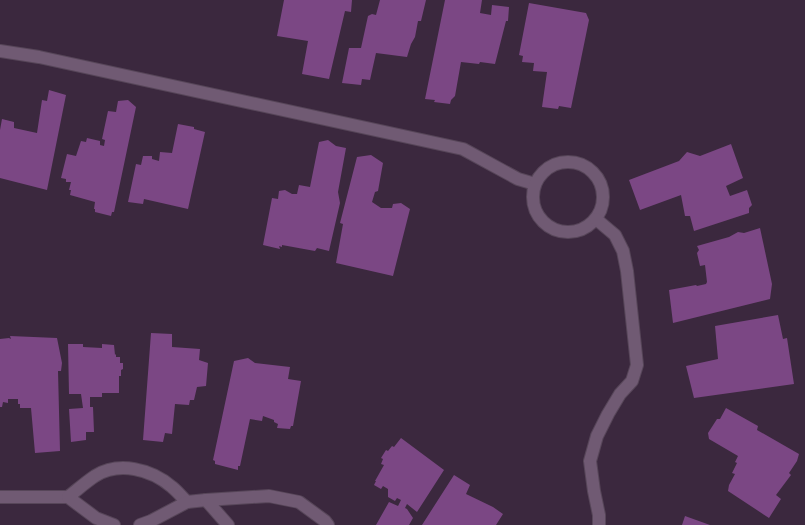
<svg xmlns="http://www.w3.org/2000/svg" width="805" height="525" viewBox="0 0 805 525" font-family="'IBM Plex Sans',sans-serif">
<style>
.building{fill:#7b4784}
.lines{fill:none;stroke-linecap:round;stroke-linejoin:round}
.minor-casing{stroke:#574659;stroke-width:14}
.minor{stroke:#705a73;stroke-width:12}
</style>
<rect width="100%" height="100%" fill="#3b283e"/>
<g class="building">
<polygon points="284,0 352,0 351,12 345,11 329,79 302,74 308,41 277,36"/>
<polygon points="380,0 426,0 421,21 418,21 415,37 411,44 407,57 376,53 370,80 362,79 361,85 342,83 349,48 361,48 368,16 372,14 376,15"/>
<polygon points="445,0 482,0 480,13 491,15 492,5 509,7 508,21 506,21 495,64 480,62 479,64 461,62 455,96 451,100 450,104 434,102 435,100 425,99"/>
<polygon points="529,3 586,13 589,20 571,108 559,106 558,109 542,107 547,72 533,71 534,63 522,62 523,56 519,55"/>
<polygon points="49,90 66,95 47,190 0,178 0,130 2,119 14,122 14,128 37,133 42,100 47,101"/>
<polygon points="128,100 136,107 114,212 112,212 111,216 95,212 95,209 94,209 95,202 70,195 71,190 69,190 71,182 66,182 66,179 61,178 67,154 76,156 81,141 86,142 87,138 100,141 100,145 104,146 105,140 102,139 108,111 116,112 118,101"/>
<polygon points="178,124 194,127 194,129 205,132 188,209 144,199 143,204 128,202 136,164 141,165 143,156 152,156 152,159 159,161 160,152 172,153"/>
<polygon points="328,140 336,146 346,148 338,192 340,203 329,251 317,248 315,251 282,245 282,247 279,246 280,249 263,245 272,198 278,199 279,191 285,190 292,194 297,194 299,185 310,187 319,142"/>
<polygon points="731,144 743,178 726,186 730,196 747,190 752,205 749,208 749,213 694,231 690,216 685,216 681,195 640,210 629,180 679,161 687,152 700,156"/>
<polygon points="371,155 383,163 378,191 375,192 372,202 381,208 392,208 393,204 401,203 410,209 393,276 336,263 343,224 340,223 357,157"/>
<polygon points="760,228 772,284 770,299 673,323 669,290 696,285 697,286 706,284 707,282 705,265 700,266 697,253 699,250 697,246 729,237 738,232 744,233"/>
<polygon points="778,315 783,339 787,338 794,384 694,398 686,366 718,359 715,326"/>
<polygon points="151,333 172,334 172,347 200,349 199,360 208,363 206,386 197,387 194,400 190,400 189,405 175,404 172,434 165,433 163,442 143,440"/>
<polygon points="10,336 57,338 62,363 61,371 58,371 60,451 35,453 31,408 20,408 20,404 18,404 18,399 8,399 8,403 3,402 2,407 0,407 0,339 9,338 11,339"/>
<polygon points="68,344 83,344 83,347 102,348 102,344 114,345 115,355 116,354 116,357 120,357 120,363 123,363 123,369 121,370 121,376 119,376 119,393 102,393 102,397 90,397 90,407 93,407 94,432 86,432 86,440 71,442 69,409 83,408 81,394 69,394"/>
<polygon points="248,358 255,363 290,367 288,379 301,381 293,426 291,426 290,429 277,428 278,424 274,422 274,420 263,416 262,421 250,419 240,466 238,466 238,470 215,464 215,461 213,460 234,361"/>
<polygon points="726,408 758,426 757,430 799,454 797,461 789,473 791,475 776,495 781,499 769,518 728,491 729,485 735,474 732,473 737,463 735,462 738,456 709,439 708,433 717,419 720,419"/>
<polygon points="401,438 444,470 417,512 407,504 405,508 407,509 413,518 409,525 376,525 389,502 398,506 401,500 397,498 395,501 388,497 388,489 383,486 381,489 374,485 376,481 375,481 384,465 381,464 383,459 381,458 386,450 388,451 392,446 394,447"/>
<polygon points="454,475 470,485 466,494 493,507 503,514 496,525 422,525"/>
<polygon points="685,516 710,525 682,525"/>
</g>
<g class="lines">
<defs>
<g id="minor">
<polyline points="0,51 39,57 463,149 518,179 535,184"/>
<circle cx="568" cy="197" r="35"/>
<polyline points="596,219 615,235 623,251 627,271 637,365 632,381 620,394 608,414 597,436 590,461 594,491 599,515 599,525"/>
<polyline points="0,497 68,497"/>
<path d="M114 525 96 518 68 497C77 490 86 482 95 476 119 461 151 469 172 487 177 491 182 497 187 502"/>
<polyline points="140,525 151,521 187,502 206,500"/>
<polyline points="228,525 206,500 269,496 299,502 325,521 328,525"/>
</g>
</defs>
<use href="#minor" class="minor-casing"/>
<use href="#minor" class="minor"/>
</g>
</svg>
